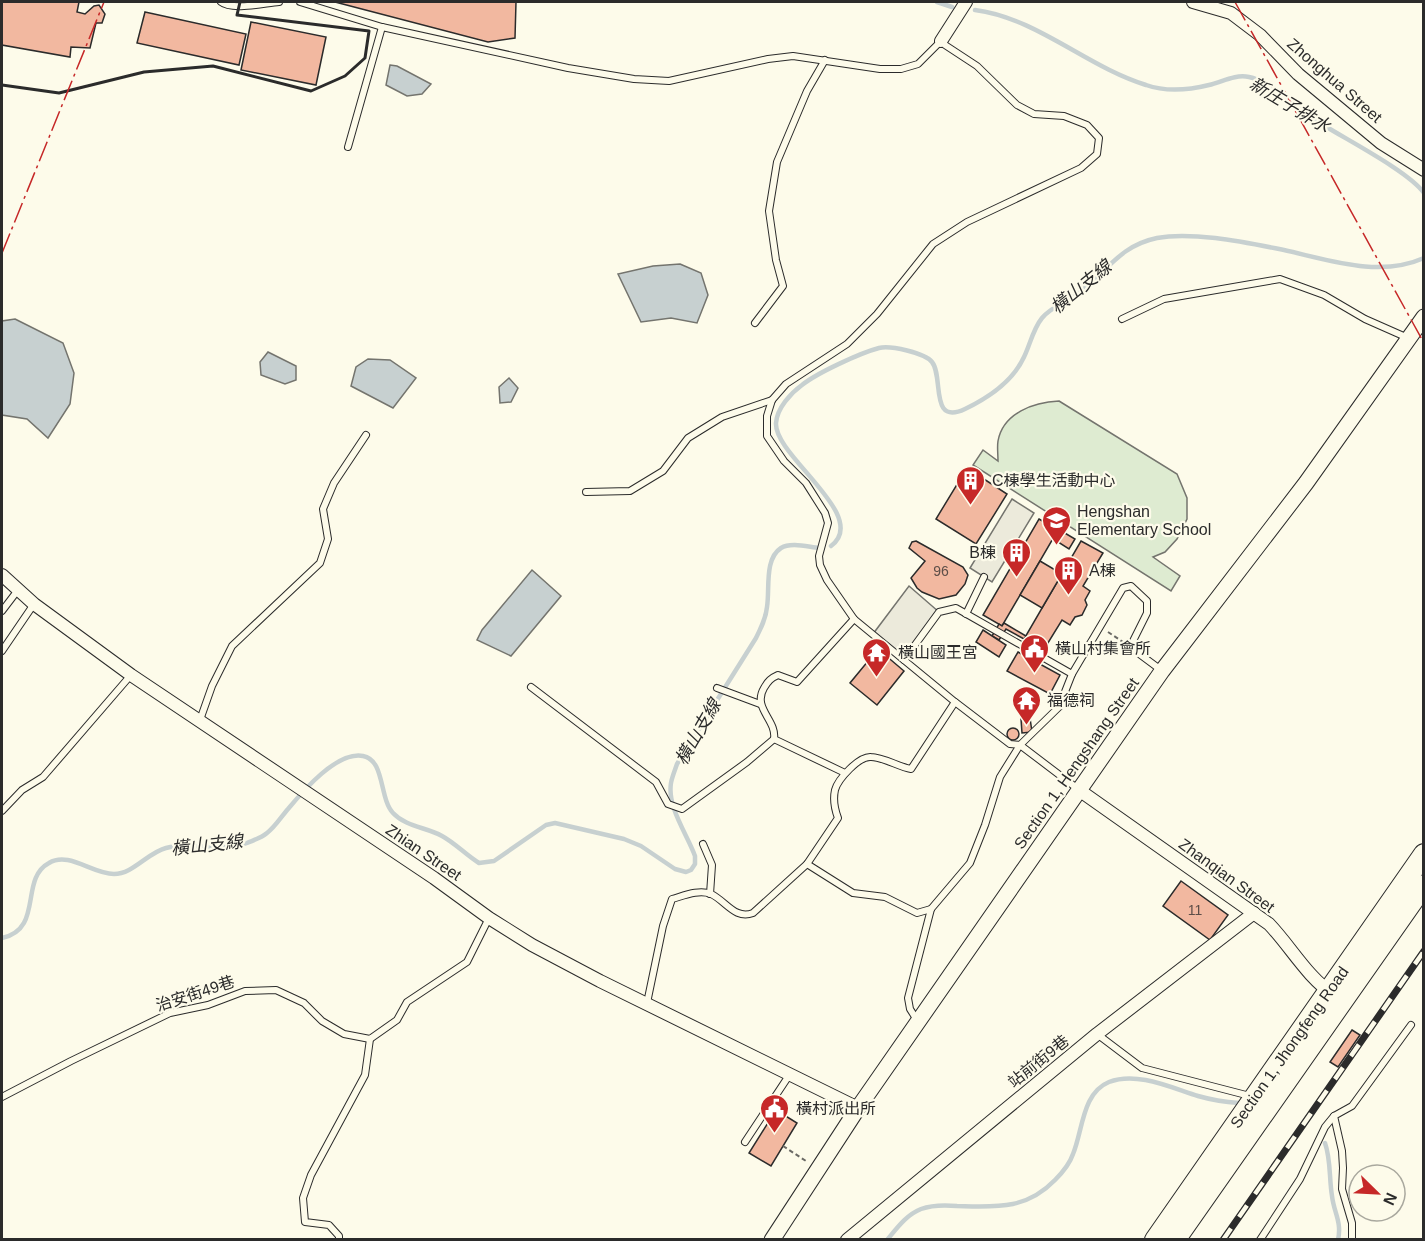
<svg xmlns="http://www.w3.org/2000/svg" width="1425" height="1241" viewBox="0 0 1425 1241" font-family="Helvetica,'Noto Sans TC',sans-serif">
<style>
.green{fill:#deebd1;stroke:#74746e;stroke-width:1.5}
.parking{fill:#eceadb;stroke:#74746e;stroke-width:1.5}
.water{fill:#c7d0d0;stroke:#74746e;stroke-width:1.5}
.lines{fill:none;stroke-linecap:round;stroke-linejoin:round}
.stream{stroke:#c7d0d0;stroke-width:4.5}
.building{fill:#f2b8a0;stroke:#2b2b2b;stroke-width:1.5}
.service-casing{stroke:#2b2b2b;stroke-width:8}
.minor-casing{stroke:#2b2b2b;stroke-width:14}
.tertiary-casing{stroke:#2b2b2b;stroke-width:17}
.primary-casing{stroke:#2b2b2b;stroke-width:22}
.path{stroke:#6a6964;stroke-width:2;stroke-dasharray:4.5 3;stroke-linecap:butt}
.service{stroke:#fdfbea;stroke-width:6}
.minor{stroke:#fdfbea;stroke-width:12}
.tertiary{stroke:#fdfbea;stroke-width:15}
.primary{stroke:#fdfbea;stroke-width:20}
.rail-casing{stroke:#2b2b2b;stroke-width:7}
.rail{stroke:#fdfbea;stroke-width:4.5;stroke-dasharray:14;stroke-linecap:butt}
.wall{stroke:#2b2b2b;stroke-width:3}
.power{stroke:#c62828;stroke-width:1.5;stroke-dasharray:21 4.5 3 4.5;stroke-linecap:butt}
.labels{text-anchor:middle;stroke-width:4.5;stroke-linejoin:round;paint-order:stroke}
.number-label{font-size:14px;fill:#5d4e48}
.street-label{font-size:16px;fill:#2b2b2b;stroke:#fdfbea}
.poi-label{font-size:16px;fill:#2b2b2b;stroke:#fdfbea;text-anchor:start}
.water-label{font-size:18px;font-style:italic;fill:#2b2b2b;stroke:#fdfbea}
</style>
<rect width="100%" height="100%" fill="#fdfbea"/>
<path class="green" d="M1059 401 1177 474 1187 498V519L1177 539 1165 552 1153 557 1180 576 1171 591 973 465 983 450 998 461C998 454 997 447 998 441 1003 413 1034 402 1059 401Z"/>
<g class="parking">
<polygon points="1012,499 1034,513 992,582 970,568"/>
<polygon points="909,586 939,612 904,660 873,634"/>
</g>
<g class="water">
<polygon points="390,65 397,66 431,84 422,94 407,96 386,85"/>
<polygon points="680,264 701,273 708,295 697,323 671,318 641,322 618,274 653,266"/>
<polygon points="15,319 63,343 74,373 70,404 48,438 27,419 2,415 2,321"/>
<polygon points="268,352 296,366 296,380 285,384 261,375 260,362"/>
<polygon points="368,359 390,360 416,378 393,408 351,386 356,367"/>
<polygon points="509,378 518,388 511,402 500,403 499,387"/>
<polygon points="532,570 561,596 511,656 477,640 482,630"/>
</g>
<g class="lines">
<g class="stream">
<polyline points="937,2 952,7"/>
<path d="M975 10C1037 18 1087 67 1146 85 1166 92 1189 90 1209 85 1222 82 1235 74 1249 77 1264 80 1276 92 1288 101 1300 110 1313 118 1325 126 1349 141 1409 172 1424 193"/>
<path d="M831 546C871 516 774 456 776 423 777 408 791 393 802 385 817 373 860 353 879 348 890 345 925 353 932 362 944 377 929 426 965 409 988 398 1013 381 1024 357 1030 345 1033 329 1042 318 1051 307 1066 302 1077 294 1106 274 1118 246 1157 238 1193 231 1248 243 1284 250 1329 260 1379 278 1424 258"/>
<path d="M2 938C44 929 19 879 49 863 69 851 92 874 114 874 133 874 147 853 166 848 191 842 223 852 247 843 254 840 261 838 267 833 275 827 281 817 288 809 303 791 337 751 363 756 385 760 379 798 393 813 406 827 426 827 442 836 455 843 466 855 479 863L494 861 546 825 555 823 624 839 641 846 675 869 686 872 691 870 695 864V856C687 834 667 807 671 783 672 777 675 770 677 764L756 638C761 628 766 618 767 607 770 589 764 559 781 548 791 542 808 547 819 548"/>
<path d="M1325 1143C1331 1160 1329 1178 1332 1196 1334 1213 1342 1222 1338 1240"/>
<path d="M887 1240C897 1228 906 1215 921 1209 932 1205 946 1205 957 1206 996 1207 1026 1210 1055 1180 1062 1173 1070 1163 1073 1154 1083 1130 1082 1093 1109 1082 1137 1071 1172 1088 1198 1096 1212 1100 1225 1102 1239 1103"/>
</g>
</g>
<g class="building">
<polygon points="2,2 79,2 77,12 85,14 94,6 99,5 105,14 102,23 96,23 90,48 71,47 70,57 2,45"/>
<polygon points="335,2 516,2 515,38 488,42"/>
<polygon points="145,12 246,34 239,65 137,43"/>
<polygon points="251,22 326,37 316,85 241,70"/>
<polygon points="967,468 1007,494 976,544 936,519"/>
<polygon points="1039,519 1058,530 1002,626 983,615"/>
<polygon points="1063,532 1075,539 1069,549 1058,542"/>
<polygon points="916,541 963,567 968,575 965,584 956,595 939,599 922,592 917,588 911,578 925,561 909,548 912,542"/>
<polygon points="1081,541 1103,553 1083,586 1090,591 1085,600 1087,605 1082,615 1075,617 1070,625 1062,620 1043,651 1024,639"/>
<polygon points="1040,561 1062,574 1042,608 1020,595"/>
<polygon points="1004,623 1026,636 1024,639 1006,629 999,640 992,636 999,624 1002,626"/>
<polygon points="983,630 1006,645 999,657 976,642"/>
<polygon points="878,649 904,671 877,705 850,683"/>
<polygon points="1018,652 1060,675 1050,694 1007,671"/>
<polygon points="1030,718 1032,732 1022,733 1021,719"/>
<circle cx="1013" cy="734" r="6"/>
<polygon points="1181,881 1228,915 1210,940 1163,906"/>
<polygon points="1352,1030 1360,1035 1338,1067 1330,1062"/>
<polygon points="776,1110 797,1123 771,1166 749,1153"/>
</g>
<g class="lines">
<defs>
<g id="service">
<path d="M221 2C232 11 265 3 279 2"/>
<polyline points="300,2 382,27 568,68 634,79 669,81 768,59 793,56 880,69 901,69 918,64 941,41 945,45 977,66 1017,105 1034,114 1064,116 1087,125 1099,138 1097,154 1081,168 967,222 933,244 877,314 847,344 786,384 772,400 767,416 767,436 784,461 806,483 825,513 828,523 819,556 820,565 827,580 854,619 955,702 1010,744 1020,745 1078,789"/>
<polyline points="348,147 382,27"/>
<polyline points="1122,319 1164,299 1280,279 1324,295 1365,319 1408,338"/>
<polyline points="755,323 783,286 776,260 769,211 777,162 807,91 825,60"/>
<polyline points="586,492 630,491 663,471 688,438 722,417 772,400"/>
<polyline points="2,611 18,590"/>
<polyline points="966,614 984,577"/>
<polyline points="2,651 34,604"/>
<polyline points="904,660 939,612 956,608 1072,674"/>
<polyline points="531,687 656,782 668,804 682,809 747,762 774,739"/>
<polyline points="717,688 760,704"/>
<polyline points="200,720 212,686 232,646 320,563 328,539 323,509 334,483 366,435"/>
<path d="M845 773 774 739C777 720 752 708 764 688 768 681 771 678 778 675L797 682 854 619"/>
<polyline points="2,811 22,790 43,777 131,675"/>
<polyline points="703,844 712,865 710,894"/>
<polyline points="807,864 853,893 885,897 917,913 931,909 970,863 985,825 1000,777 1020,745 1059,707 1072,674 1123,588 1131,586 1147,601 1147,613 1130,647 1161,670"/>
<path d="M647 1003 663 926 672 899C683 896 699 889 711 894 726 901 735 920 753 913L807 864 838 818C835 810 833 799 835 790 838 779 859 756 871 757 883 757 899 767 911 769L955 702"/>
<polyline points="917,1020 910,1009 908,998 931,909"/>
<polyline points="1097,1034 1142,1068 1250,1096"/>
<polyline points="2,1097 71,1061 170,1013 208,1005 245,991 276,990 304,1003 322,1021 344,1034 370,1039 397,1020 407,1002 467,962 489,918"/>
<polyline points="745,1142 790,1074"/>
<polyline points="339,1240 339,1236 329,1225 305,1222 303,1198 311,1175 365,1075 370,1039"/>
<polyline points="1260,1240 1300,1179 1325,1127 1334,1116"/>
<polyline points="1352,1240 1352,1223 1342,1189 1343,1168 1342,1151 1334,1116 1352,1106 1411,1025"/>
</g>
<g id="minor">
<polyline points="1193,2 1231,13 1260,35 1298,74 1381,143 1424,170"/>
<polyline points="941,41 966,2"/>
<polyline points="2,575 34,604 131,675 434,878 489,918 532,945 600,981 858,1108"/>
<path d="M1079 790 1269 924C1291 947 1307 977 1334 995"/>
<polyline points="847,1240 1097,1034 1254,913"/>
</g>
<polyline id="tertiary" points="772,1240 858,1108 1162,671 1306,483 1424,317"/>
<g id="primary">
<polyline points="1155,1240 1424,854"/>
<polyline points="1175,1240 1424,885"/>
</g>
</defs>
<use href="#service" class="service-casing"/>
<use href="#minor" class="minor-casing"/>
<use href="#tertiary" class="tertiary-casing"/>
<use href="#primary" class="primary-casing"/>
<g class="path">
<polyline points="1108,632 1123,642"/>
<polyline points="783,1146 806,1161"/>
</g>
<use href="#service" class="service"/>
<use href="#minor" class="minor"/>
<use href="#tertiary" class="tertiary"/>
<use href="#primary" class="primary"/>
<defs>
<polyline id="rail" points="1223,1240 1424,951"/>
</defs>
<use href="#rail" class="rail-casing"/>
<use href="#rail" class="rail"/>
<polyline class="wall" points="2,85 59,93 144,72 213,66 311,91 345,76 365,58 369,31 237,15 240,2"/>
<g class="power">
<polyline points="1235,2 1424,343"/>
<polyline points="2,253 104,2"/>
</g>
</g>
<defs>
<symbol id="building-pin" viewBox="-11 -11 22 30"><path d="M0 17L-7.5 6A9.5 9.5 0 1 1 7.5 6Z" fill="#c62828" stroke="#fdfbea"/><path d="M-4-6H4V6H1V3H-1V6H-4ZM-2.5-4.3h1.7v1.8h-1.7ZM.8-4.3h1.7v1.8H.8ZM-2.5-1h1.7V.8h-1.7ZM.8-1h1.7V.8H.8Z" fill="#fff"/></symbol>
<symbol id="school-pin" viewBox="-11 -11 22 30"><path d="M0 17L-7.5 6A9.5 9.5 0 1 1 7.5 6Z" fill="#c62828" stroke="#fdfbea"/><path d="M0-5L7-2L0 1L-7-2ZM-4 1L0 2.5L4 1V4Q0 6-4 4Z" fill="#fff"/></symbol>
<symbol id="civic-pin" viewBox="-11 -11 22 30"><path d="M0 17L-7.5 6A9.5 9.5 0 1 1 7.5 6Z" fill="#c62828" stroke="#fdfbea"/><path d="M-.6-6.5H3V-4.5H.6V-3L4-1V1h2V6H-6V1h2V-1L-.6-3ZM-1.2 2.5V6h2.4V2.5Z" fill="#fff"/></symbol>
<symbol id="temple-pin" viewBox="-11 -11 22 30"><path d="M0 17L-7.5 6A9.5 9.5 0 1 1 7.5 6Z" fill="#c62828" stroke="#fdfbea"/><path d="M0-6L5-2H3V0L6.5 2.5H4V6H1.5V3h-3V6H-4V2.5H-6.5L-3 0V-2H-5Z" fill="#fff"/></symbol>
</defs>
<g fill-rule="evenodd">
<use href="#building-pin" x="954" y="464" width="33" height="45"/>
<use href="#school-pin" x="1040" y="504" width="33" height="45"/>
<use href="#building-pin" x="1000" y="536" width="33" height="45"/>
<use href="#building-pin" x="1052" y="554" width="33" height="45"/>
<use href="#civic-pin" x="1018" y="632" width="33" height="45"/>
<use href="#temple-pin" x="860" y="636" width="33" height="45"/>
<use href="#temple-pin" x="1010" y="684" width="33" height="45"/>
<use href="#civic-pin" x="758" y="1092" width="33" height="45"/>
</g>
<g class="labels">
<g class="number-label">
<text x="941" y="576">96</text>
<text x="1195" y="915">11</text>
</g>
<g class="street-label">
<text transform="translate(1335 80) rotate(41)" y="6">Zhonghua Street</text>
<text transform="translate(1076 763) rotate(-55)" y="6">Section 1, Hengshang Street</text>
<text transform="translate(424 852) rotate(34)" y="6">Zhian Street</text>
<text transform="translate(1227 875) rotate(36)" y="6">Zhanqian Street</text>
<text transform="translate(195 993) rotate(-18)" y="6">治安街49巷</text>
<text transform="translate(1289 1047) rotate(-55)" y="6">Section 1, Jhongfeng Road</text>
<text transform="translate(1038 1061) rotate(-39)" y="6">站前街9巷</text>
</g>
<g class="poi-label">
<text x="992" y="486">C棟學生活動中心</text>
<text x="1077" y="517">Hengshan<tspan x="1077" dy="18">Elementary School</tspan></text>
<text x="996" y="558" text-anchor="end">B棟</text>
<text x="1089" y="576">A棟</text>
<text x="1055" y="654">橫山村集會所</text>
<text x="898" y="658">橫山國王宮</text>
<text x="1047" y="706">福德祠</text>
<text x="796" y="1114">橫村派出所</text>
</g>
<g class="water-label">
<text transform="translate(1290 105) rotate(31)" y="6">新庄子排水</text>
<text transform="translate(1081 287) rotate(-39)" y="6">橫山支線</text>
<text transform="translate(698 732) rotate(-60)" y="6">橫山支線</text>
<text transform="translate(207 845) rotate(-6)" y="6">橫山支線</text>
</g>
</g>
<rect width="1425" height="1241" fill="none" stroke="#2b2b2b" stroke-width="6"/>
<g transform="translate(1377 1193) rotate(114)"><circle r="28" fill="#fdfbea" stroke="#a9a89e" stroke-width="1.5"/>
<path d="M0-4.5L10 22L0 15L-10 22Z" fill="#c62828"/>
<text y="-9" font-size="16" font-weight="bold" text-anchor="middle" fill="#2b2b2b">N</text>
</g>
</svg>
